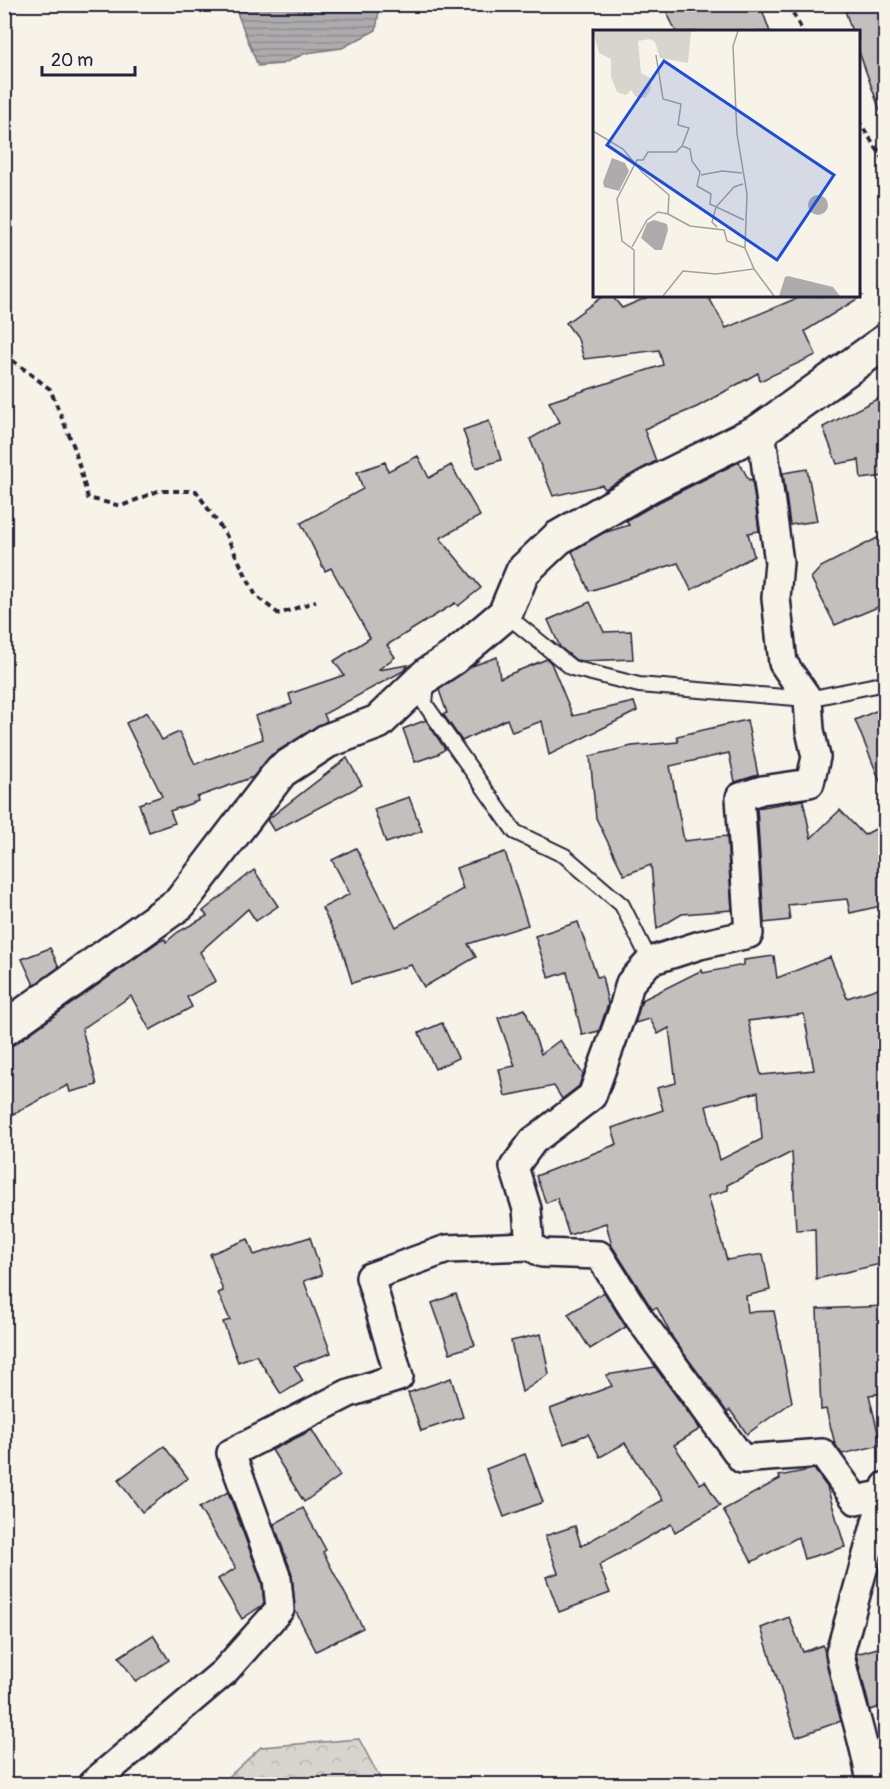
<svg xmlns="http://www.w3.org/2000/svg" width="890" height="1789" viewBox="0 0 890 1789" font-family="Pangolin,sans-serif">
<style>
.forest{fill:url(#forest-crowns);stroke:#7d7c85;stroke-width:1.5}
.water{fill:url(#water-rules);stroke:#76747f;stroke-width:1.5}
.building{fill:#c2bfbd;stroke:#22223b;stroke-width:1.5;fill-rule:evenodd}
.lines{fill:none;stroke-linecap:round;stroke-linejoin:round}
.lane-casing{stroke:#22223b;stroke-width:18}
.street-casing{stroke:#22223b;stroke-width:32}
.secondary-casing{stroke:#22223b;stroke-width:38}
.path{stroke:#22223b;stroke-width:4;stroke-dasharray:6 4.5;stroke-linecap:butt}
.lane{stroke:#f7f3e8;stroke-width:14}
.street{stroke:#f7f3e8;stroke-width:27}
.secondary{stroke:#f7f3e8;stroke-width:33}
.inset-road{fill:none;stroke:#a29fa3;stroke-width:1.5}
.view{fill:#1d4ed8;fill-opacity:0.15;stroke:#1d4ed8;stroke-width:3}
.inset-edge{fill:none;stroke:#22223b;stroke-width:3}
</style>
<defs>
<pattern id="forest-crowns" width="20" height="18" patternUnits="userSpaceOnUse" patternTransform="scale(1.5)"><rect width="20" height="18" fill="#d8d5cf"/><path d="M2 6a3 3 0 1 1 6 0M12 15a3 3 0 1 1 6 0" fill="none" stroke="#b9b7b3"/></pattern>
<pattern id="water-rules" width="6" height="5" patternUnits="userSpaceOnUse" patternTransform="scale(1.5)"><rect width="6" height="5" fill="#aeabad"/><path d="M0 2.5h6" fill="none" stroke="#8d8b8e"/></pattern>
</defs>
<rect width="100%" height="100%" fill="#f7f3e8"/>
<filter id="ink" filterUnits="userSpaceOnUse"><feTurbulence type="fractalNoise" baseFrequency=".0167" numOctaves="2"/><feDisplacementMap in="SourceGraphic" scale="12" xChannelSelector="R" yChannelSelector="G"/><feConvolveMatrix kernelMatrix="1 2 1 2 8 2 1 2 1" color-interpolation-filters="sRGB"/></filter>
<g filter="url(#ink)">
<polygon class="forest" points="359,1739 383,1784 221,1784 261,1747"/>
<polygon class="water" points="380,5 376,30 342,48 306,53 282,64 258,66 234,5"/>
<g class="building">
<polygon points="663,4 760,4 770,32 676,32"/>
<polygon points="843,4 885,4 885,115 882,116 858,49 858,32 852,32"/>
<polygon points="603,296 612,296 622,308 650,296 708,296 726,328 802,296 862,296 805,331 816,355 760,381 758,373 697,407 644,429 656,461 605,489 602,485 553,496 530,439 560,422 549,402 663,365 659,350 584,359 578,339 566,323"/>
<polygon points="877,399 885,414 885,476 861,479 859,460 837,464 823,427"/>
<polygon points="489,421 501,460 476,468 463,430"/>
<polygon points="418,456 429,478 451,465 480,516 440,538 481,588 458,606 455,603 387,645 395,657 378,670 408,665 405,670 324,714 327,721 271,755 253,777 197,797 198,801 170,811 175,823 149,832 139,804 162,796 126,723 147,712 162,740 179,732 195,764 263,739 255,716 292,704 289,694 344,675 334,661 370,638 331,568 325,571 301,523 363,489 357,472 385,462 388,471"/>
<polygon points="739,462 749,480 752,479 759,531 748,533 754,556 691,590 678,563 589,591 572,551 603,533 629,525 626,521 659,502"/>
<polygon points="807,469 817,521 790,525 783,473"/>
<polygon points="885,534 885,604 835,625 811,578 821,567"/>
<polygon points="590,602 604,632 631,631 633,659 583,661 576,660 560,647 548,620"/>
<polygon points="497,657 500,678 547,659 551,663 573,716 634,702 637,711 549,755 542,721 512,732 507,719 462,741 443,714 447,713 439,690 472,666"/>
<polygon points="878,710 885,727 885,793 855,720"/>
<polygon points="426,720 445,749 438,754 415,762 403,729"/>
<polygon points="747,720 758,775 735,782 729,753 670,766 684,841 727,836 732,910 682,914 657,929 651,865 624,875 596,818 590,756 632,746 678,742 677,736"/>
<polygon points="347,758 362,785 274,831 267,820"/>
<polygon points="409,797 422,831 386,843 374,809"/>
<polygon points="803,800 811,838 840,810 864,835 885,824 885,905 850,913 847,899 788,905 790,920 764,923 757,808"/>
<polygon points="356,848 396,927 463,889 456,868 505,852 528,925 468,944 476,957 424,987 411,965 352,983 341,946 322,908 350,894 332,860"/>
<polygon points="254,870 278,906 256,921 248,909 200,952 216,981 187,997 192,1007 150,1030 131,996 82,1029 97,1085 70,1092 68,1085 4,1119 4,1048 15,1044 158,942 165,939 166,942 178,932 207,916 203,911"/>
<polygon points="578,922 597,977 602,976 608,1004 599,1031 582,1035 567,972 549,978 535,936"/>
<polygon points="50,948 59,967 34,985 22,959"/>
<path d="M774 956 777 978 830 957 847 998 885 986V1263L816 1279 815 1229 796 1230 792 1152 727 1185 728 1190 708 1196 727 1260 763 1254 770 1290 746 1296 748 1312 774 1311 792 1402 747 1434 730 1410 727 1412 674 1340 657 1308 652 1309 612 1246 606 1223 569 1235 557 1198 546 1203 536 1176 617 1144 612 1128 663 1110 657 1088 676 1083 669 1028 658 1034 650 1019 635 1023 642 1000 702 970 703 973 744 965V960ZM804 1014 814 1070 761 1075 748 1021ZM758 1092 762 1139 720 1160 706 1106Z"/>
<polygon points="525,1009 541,1054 560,1040 583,1074 579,1086 562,1099 554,1086 505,1096 499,1069 515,1066 498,1018"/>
<polygon points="442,1023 458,1058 435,1069 419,1033"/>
<polygon points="310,1237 322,1275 304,1281 331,1353 294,1366 303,1381 281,1394 256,1355 238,1362 223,1322 230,1320 218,1293 223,1291 210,1254 248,1239 254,1255"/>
<polygon points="604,1292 626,1327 590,1349 568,1314"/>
<polygon points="456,1294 475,1345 450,1353 432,1303"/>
<polygon points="885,1306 885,1347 881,1347 885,1393 869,1395 881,1445 842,1454 835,1444 826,1409 821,1410 817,1309"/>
<polygon points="541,1334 549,1374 522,1392 511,1341"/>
<polygon points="655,1367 700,1429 674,1445 700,1484 705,1481 720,1506 675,1532 671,1524 599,1565 610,1593 559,1612 546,1577 558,1573 545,1536 575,1526 581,1546 663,1500 625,1443 600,1457 588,1434 564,1444 550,1409 612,1386 606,1375"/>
<polygon points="451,1378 463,1417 421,1431 408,1393"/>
<polygon points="312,1430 340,1476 304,1502 272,1450"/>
<polygon points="164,1446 188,1478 142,1512 118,1480"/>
<polygon points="525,1454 543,1502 504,1517 486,1469"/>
<polygon points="814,1469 827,1487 845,1547 804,1559 798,1537 752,1562 723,1510 780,1479 779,1476"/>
<polygon points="228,1492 262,1583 264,1604 242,1619 218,1579 236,1568 199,1508"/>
<polygon points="303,1508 326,1550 323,1552 363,1628 316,1651 295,1610 292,1574 274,1524"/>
<polygon points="789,1617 803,1652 823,1645 841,1721 796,1737 761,1628"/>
<polygon points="153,1635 169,1660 136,1682 119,1657"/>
<polygon points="885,1646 885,1705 870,1710 856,1654"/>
</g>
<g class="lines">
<defs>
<g id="lane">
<polyline points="505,614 572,668 639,685 808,699 886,683"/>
<polyline points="427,681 425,704 515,832 565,856 622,905 650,961"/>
</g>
<g id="street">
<polyline points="530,1246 542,1253 599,1255 639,1318 742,1459 822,1453 856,1500 886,1494"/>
<polyline points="92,1784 224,1672 280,1609 277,1579 231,1453 349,1393 399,1377 370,1277 447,1249 530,1246 527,1209 514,1167 533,1141 592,1096 622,1013 630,983 650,961 700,945 749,934 740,797 762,790 810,783 816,757 810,730 808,699 783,663 776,598 779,562 761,430"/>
<path d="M871 1784C865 1739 848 1698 840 1653L886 1486"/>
</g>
<polyline id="secondary" points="4,1029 180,903 281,771 327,741 378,722 428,674 453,658 505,614 523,571 558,538 650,485 761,430 886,341"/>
</defs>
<use href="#lane" class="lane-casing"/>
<use href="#street" class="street-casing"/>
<use href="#secondary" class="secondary-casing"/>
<g class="path">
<polyline points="788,4 803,32"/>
<polyline points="858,120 886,163"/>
<polyline points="4,354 50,389 74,447 88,498 121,506 158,491 196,491 226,535 256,596 279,614 316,601"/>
</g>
<use href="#lane" class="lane"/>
<use href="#street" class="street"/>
<use href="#secondary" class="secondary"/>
</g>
</g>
<g transform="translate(593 30)">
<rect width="267" height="267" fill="#f7f3e8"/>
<path d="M0 1H104L98 2 95 33 67 28 62 12 57 9 45 11 48 43 57 48 58 58 53 68 43 67 38 60 33 65 24 62 18 47V29L6 23Z" fill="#d8d5cf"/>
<path d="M19 128 32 133 36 141 26 161 11 157 10 152ZM215 175a10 10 0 1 1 20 0a10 10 0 1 1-20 0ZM61 190 74 194 75 200 69 220H62L48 208 54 193ZM195 246 240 257 247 266H186L192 247Z" fill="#aeabad"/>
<path class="inset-road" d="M63 25 70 69 88 74 85 95 96 98 89 116 97 119 99 131 107 142 104 156 118 164 117 174 151 190M0 101 30 119 49 142 76 165 75 184 97 196 131 200 134 211 152 218M108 145 129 141 149 143M124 197 119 192 123 177 141 157 150 154M39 217 54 190 65 182 75 184M161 239 181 266M41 266V220L29 211 24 169 44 130H50L55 122H83L89 116M70 266 90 241 123 244 161 239 152 218 154 164 144 104 140 16 145 1"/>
<path class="view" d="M71 31 241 145 184 230 14 115Z"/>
<rect width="267" height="267" class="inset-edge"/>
</g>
<rect width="890" height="1789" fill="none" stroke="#f7f3e8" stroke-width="24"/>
<rect x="12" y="12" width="866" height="1765" fill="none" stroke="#22223b" stroke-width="2" filter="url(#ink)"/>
<path d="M42 66v9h93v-9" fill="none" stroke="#22223b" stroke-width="3"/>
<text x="51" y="66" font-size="18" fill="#22223b" stroke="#f7f3e8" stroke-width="4.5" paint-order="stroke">20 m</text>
</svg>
